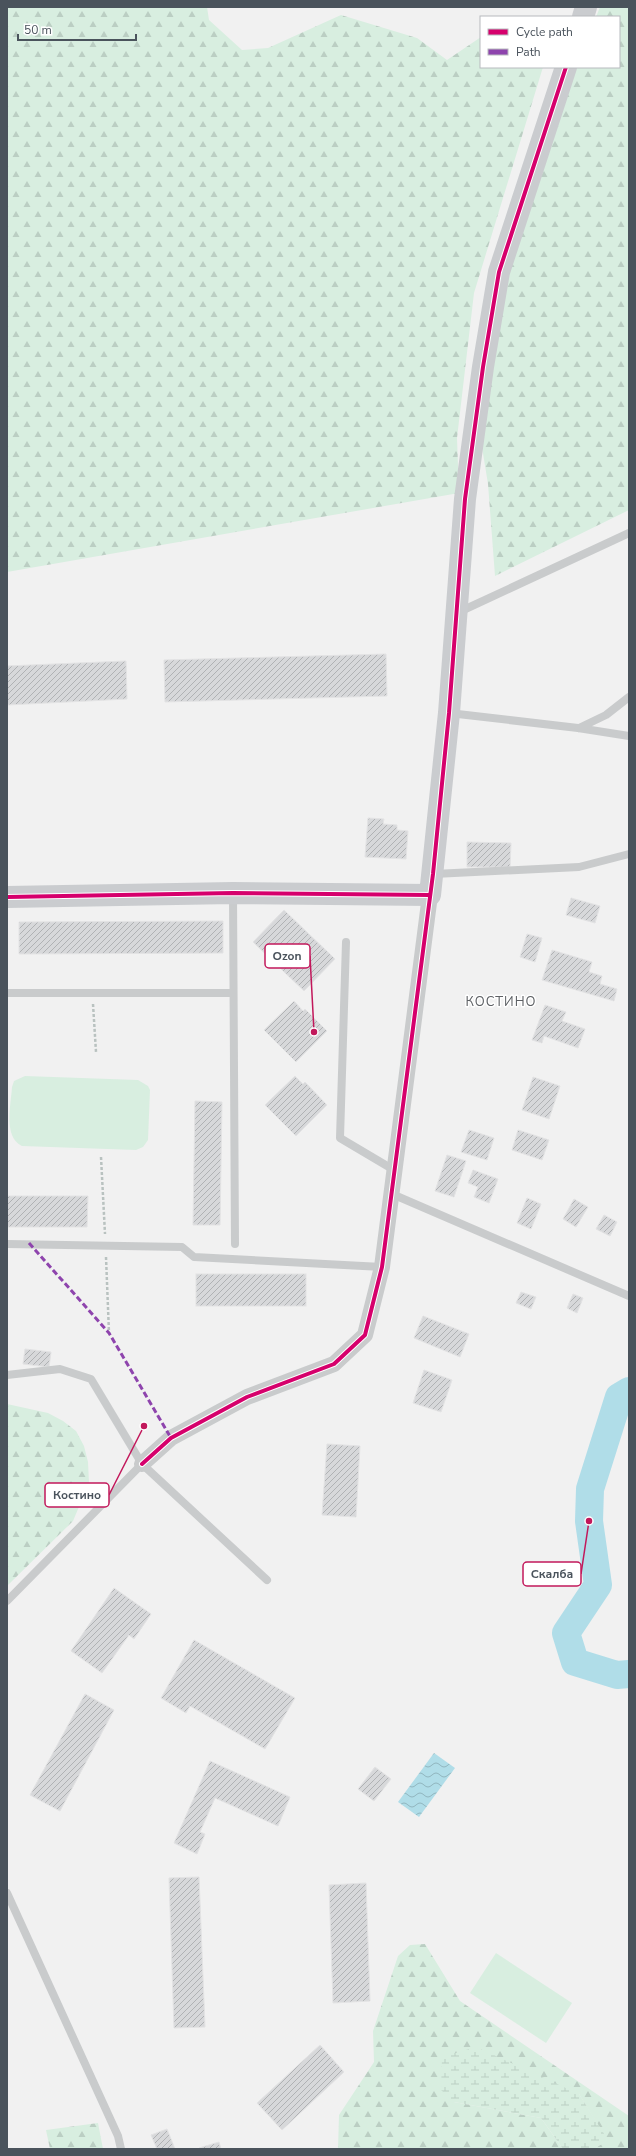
<svg xmlns="http://www.w3.org/2000/svg" width="636" height="2156" viewBox="0 0 636 2156" font-family="'Nunito Sans',sans-serif">
<style>
.forest{fill:url(#forest-firs)}
.wetland{fill:url(#wetland-marsh)}
.pitch{fill:#d8eee0}
.water{fill:url(#water-waves)}
.lines{fill:none;stroke-linecap:round;stroke-linejoin:round}
.river{stroke:#b0dde8;stroke-width:28}
.building{fill:url(#building-hatch);stroke:#e3e3e4}
.path{stroke:#b9c2c0;stroke-width:2.5;stroke-dasharray:3 2;stroke-linecap:butt}
.lane{stroke:#c9cbcc;stroke-width:8}
.street{stroke:#c9cbcc;stroke-width:16}
.secondary{stroke:#cacccf;stroke-width:22}
.quiet{stroke:#8e44ad;stroke-width:3;stroke-dasharray:6 3;stroke-linecap:butt}
.cycleway-casing{stroke:#fff;stroke-width:6}
.cycleway{stroke:#d6006c;stroke-width:4}
.labels{text-anchor:middle;stroke-width:3;stroke-linejoin:round;paint-order:stroke}
.quarter-label{font-size:13px;letter-spacing:1px;fill:#5d6064;stroke:#fff}
.leader{fill:none;stroke:#c2185b;stroke-width:1.5}
.callout-dot{fill:#c2185b;stroke:#fff;stroke-width:1.5}
.callout{fill:#fff;stroke:#c2185b;stroke-width:1.5}
.callout-label{font-size:12px;text-anchor:middle;font-weight:bold;fill:#4a535c}
</style>
<defs>
<pattern id="forest-firs" width="22" height="20" patternUnits="userSpaceOnUse"><rect width="22" height="20" fill="#d8eee0"/><path d="M5 1l3.5 6h-7zM16 11l3.5 6h-7z" fill="#bbcec3"/></pattern>
<pattern id="wetland-marsh" width="20" height="14" patternUnits="userSpaceOnUse"><rect width="20" height="14" fill="#d8eee0"/><path d="M1 5h8M5 5V1M11 12h8M15 12V8" fill="none" stroke="#bbcec3"/></pattern>
<pattern id="water-waves" width="16" height="10" patternUnits="userSpaceOnUse"><rect width="16" height="10" fill="#b0dde8"/><path d="M0 5q4-4 8 0t8 0" fill="none" stroke="#91b6bf"/></pattern>
<pattern id="building-hatch" width="6" height="6" patternUnits="userSpaceOnUse"><rect width="6" height="6" fill="#d7d8da"/><path d="M-1 1l2-2M0 6l6-6M5 7l2-2" fill="none" stroke="#b0b2b4"/></pattern>
</defs>
<rect width="100%" height="100%" fill="#f1f1f1"/>
<g class="forest">
<polygon points="7,7 207,7 209,20 242,50 268,48 341,15 417,38 447,60 481,37 481,67 543,67 474,293 457,438 459,493 7,572"/>
<polygon points="600,7 629,7 629,510 495,576 488,484 480,435 506,275 550,139 577,67 619,67 619,17 596,17"/>
<polygon points="7,1404 48,1413 63,1421 76,1431 84,1446 88,1462 89,1483 73,1521 7,1586"/>
<polygon points="425,1944 460,2001 629,2116 629,2149 594,2149 607,2140 579,2094 454,2102 541,2118 563,2149 338,2149 339,2115 374,2062 373,2031 398,1956 410,1945"/>
<polygon points="98,2123 103,2149 50,2149 46,2130"/>
</g>
<polygon class="wetland" points="476,2047 579,2094 608,2140 594,2149 563,2149 541,2118 454,2102 441,2090 442,2057"/>
<g class="pitch">
<path d="M25 1076 138 1080 148 1086 150 1090 148 1140 143 1147 136 1150 22 1146C3 1137 11 1105 12 1087L14 1081Z"/>
<polygon points="496,1953 572,2003 546,2043 470,1993"/>
</g>
<polygon class="water" points="434,1753 455,1768 419,1817 398,1802"/>
<g class="lines">
<polyline class="river" points="629,1391 619,1397 590,1489 589,1521 598,1585 566,1633 575,1662 617,1675 629,1674"/>
</g>
<g class="building">
<polygon points="386,654 387,696 165,702 164,660"/>
<polygon points="126,661 127,699 7,705 7,666"/>
<polygon points="368,818 384,819 383,824 397,825 397,830 408,831 406,859 365,857"/>
<polygon points="467,842 511,843 510,867 467,867"/>
<polygon points="571,898 600,906 595,923 566,915"/>
<polygon points="284,910 335,959 304,991 253,942"/>
<polygon points="223,921 223,953 19,954 19,922"/>
<polygon points="527,934 542,938 535,962 520,957"/>
<polygon points="552,950 592,962 589,972 602,976 600,984 617,989 614,1001 542,980"/>
<polygon points="294,1001 303,1011 305,1009 327,1031 296,1062 264,1030"/>
<polygon points="545,1005 566,1012 562,1021 585,1029 578,1048 544,1036 542,1043 532,1040"/>
<polygon points="295,1076 303,1084 305,1082 327,1105 296,1136 265,1105"/>
<polygon points="533,1077 560,1086 549,1119 522,1110"/>
<polygon points="195,1101 222,1102 220,1225 193,1225"/>
<polygon points="469,1130 494,1138 487,1160 461,1152"/>
<polygon points="518,1130 549,1140 542,1160 512,1150"/>
<polygon points="447,1155 466,1161 454,1197 435,1191"/>
<polygon points="473,1170 498,1179 489,1203 474,1197 478,1187 468,1183"/>
<polygon points="7,1196 88,1196 87,1227 7,1227"/>
<polygon points="527,1198 541,1204 531,1229 517,1223"/>
<polygon points="574,1199 588,1207 576,1227 563,1219"/>
<polygon points="604,1215 617,1222 610,1236 596,1229"/>
<rect x="196" y="1274" width="110" height="32"/>
<polygon points="521,1292 536,1297 531,1309 516,1303"/>
<polygon points="573,1294 583,1298 577,1313 567,1308"/>
<polygon points="423,1316 469,1334 460,1357 414,1338"/>
<polygon points="25,1349 51,1352 49,1367 23,1364"/>
<polygon points="424,1370 452,1380 441,1412 413,1403"/>
<polygon points="327,1444 360,1446 356,1517 322,1515"/>
<polygon points="114,1588 151,1614 134,1639 129,1635 102,1673 71,1651"/>
<polygon points="194,1640 295,1698 265,1749 190,1706 186,1713 161,1698"/>
<polygon points="85,1694 114,1710 60,1811 30,1795"/>
<polygon points="210,1761 290,1797 278,1826 215,1798 200,1832 205,1834 197,1854 174,1843"/>
<polygon points="375,1767 391,1779 374,1801 358,1789"/>
<polygon points="199,1877 205,2027 174,2028 169,1878"/>
<polygon points="366,1883 370,2001 333,2003 329,1885"/>
<polygon points="320,2045 344,2072 282,2130 257,2103"/>
<polygon points="167,2129 175,2149 157,2149 151,2135"/>
<polygon points="219,2142 221,2149 200,2149 199,2148"/>
</g>
<g class="lines">
<g class="path">
<polyline points="93,1004 96,1052"/>
<polyline points="101,1157 105,1234"/>
<polyline points="106,1257 109,1333"/>
</g>
<g class="lane">
<polyline points="459,612 629,533"/>
<polyline points="449,713 578,728 629,736"/>
<polyline points="579,728 606,715 629,697"/>
<polyline points="434,874 579,867 629,854"/>
<polyline points="233,893 235,1244"/>
<polyline points="346,942 340,1138 394,1170"/>
<polyline points="7,993 232,993"/>
<polyline points="392,1194 629,1296"/>
<polyline points="7,1244 182,1247 194,1257 382,1267"/>
<polyline points="7,1375 60,1369 91,1379 142,1464 267,1580"/>
<polyline points="7,1601 142,1464"/>
<polyline points="7,1893 118,2136 121,2149"/>
</g>
<polyline class="street" points="142,1464 171,1438 247,1397 334,1364 365,1335 382,1267 430,895"/>
<g class="secondary">
<polyline points="583,17 586,7"/>
<polyline points="7,897 233,893 430,895 449,713 465,499 483,367 499,272 566,67"/>
</g>
<polyline class="quiet" points="29,1243 109,1333 171,1438"/>
<defs>
<g id="cycleway">
<polyline points="7,897 233,893 430,895"/>
<polyline points="142,1464 171,1438 247,1397 334,1364 365,1335 382,1267 433,874 449,713 465,499 483,367 499,272 566,67"/>
</g>
</defs>
<use href="#cycleway" class="cycleway-casing"/>
<use href="#cycleway" class="cycleway"/>
</g>
<g class="labels">
<g class="quarter-label">
<text x="501" y="1006">КОСТИНО</text>
</g>
</g>
<path class="leader" d="M314 1032L310 956M144 1426L109 1495M589 1521L581 1574"/>
<g class="callout-dot">
<circle cx="314" cy="1032" r="4"/>
<circle cx="144" cy="1426" r="4"/>
<circle cx="589" cy="1521" r="4"/>
</g>
<g class="callout">
<rect x="265" y="944" width="45" height="24" rx="4"/>
<rect x="45" y="1483" width="64" height="24" rx="4"/>
<rect x="523" y="1562" width="58" height="24" rx="4"/>
</g>
<g class="callout-label">
<text x="287" y="960">Ozon</text>
<text x="77" y="1499">Костино</text>
<text x="552" y="1578">Скалба</text>
</g>
<rect width="636" height="2156" fill="none" stroke="#4a535c" stroke-width="16"/>
<rect x="480" y="16" width="140" height="52" fill="#ffffff" stroke="#b7babe"/>
<rect x="488" y="29" width="20" height="6" fill="#d6006c" stroke="#b7babe"/>
<text x="516" y="36" font-size="12" fill="#4a535c">Cycle path</text>
<rect x="488" y="49" width="20" height="6" fill="#8e44ad" stroke="#b7babe"/>
<text x="516" y="56" font-size="12" fill="#4a535c">Path</text>
<path d="M18 34v6h118v-6" fill="none" stroke="#4a535c" stroke-width="2"/>
<text x="24" y="34" font-size="12" fill="#4a535c" stroke="#ffffff" stroke-width="3" paint-order="stroke">50 m</text>
</svg>
